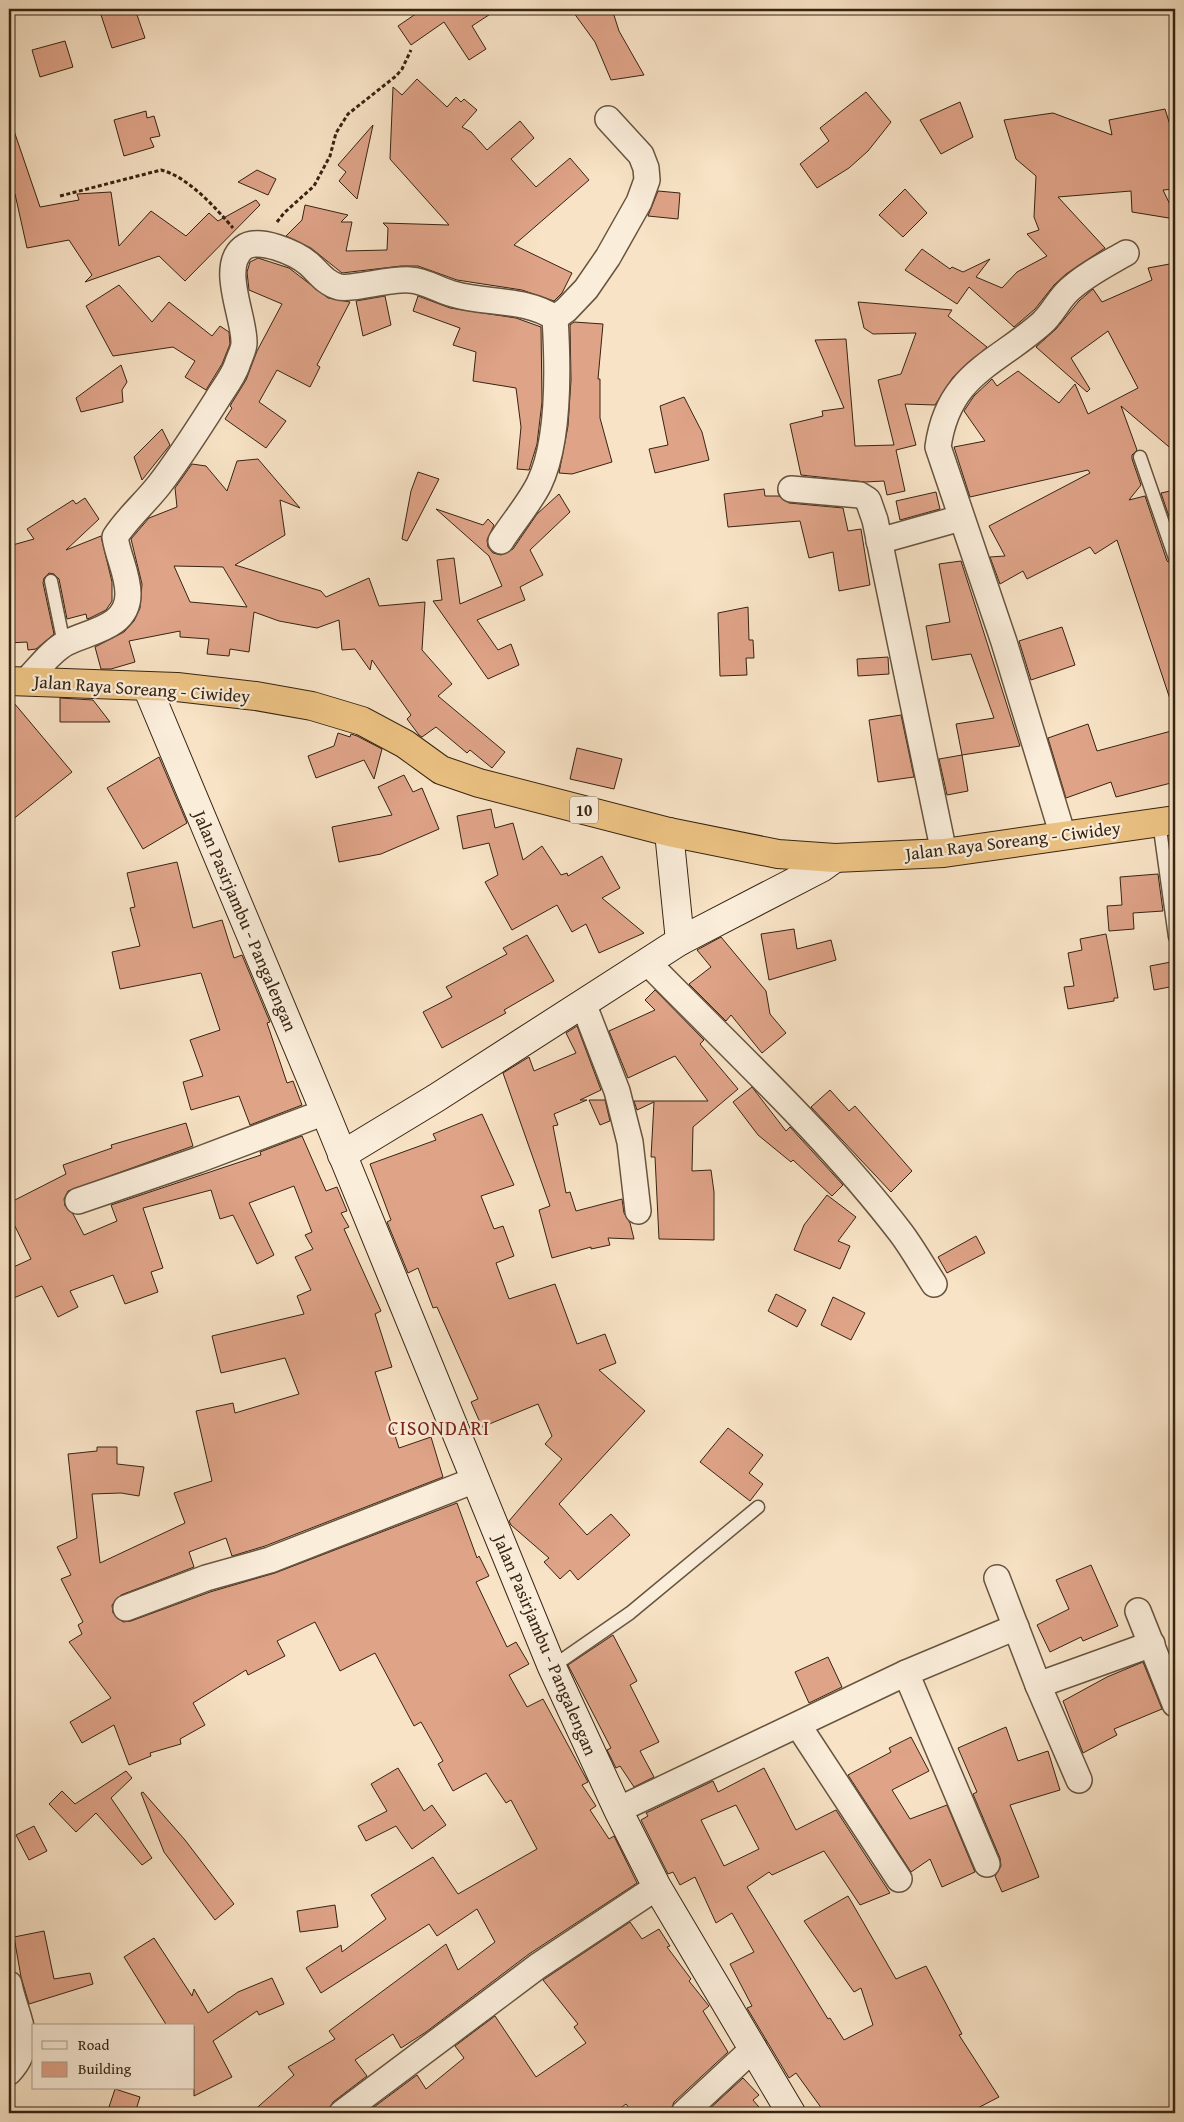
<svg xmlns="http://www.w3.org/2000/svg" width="1184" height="2122" viewBox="0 0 1184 2122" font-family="'Gentium Book Plus',serif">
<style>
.building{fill:#dfa388;stroke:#372412;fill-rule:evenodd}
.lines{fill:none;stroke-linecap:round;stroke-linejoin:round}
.lane-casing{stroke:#67543f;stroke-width:15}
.street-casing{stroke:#67543f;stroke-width:28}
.secondary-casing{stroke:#372412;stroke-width:30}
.highway-casing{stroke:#372412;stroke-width:30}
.path{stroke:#372412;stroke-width:3;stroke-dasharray:4 2.5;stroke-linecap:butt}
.lane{stroke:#faedda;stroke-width:12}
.street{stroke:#faedda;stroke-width:25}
.secondary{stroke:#faedda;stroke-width:28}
.highway{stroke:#ecc283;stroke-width:28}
.labels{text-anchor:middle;stroke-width:4.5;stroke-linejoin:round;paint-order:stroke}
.shield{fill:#faedda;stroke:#72604e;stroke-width:1}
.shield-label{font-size:16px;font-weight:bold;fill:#372412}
.street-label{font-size:18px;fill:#372412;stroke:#faedda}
.quarter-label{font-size:20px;letter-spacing:1px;fill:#7a1f14;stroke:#faedda}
</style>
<rect width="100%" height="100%" fill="#f8e3c6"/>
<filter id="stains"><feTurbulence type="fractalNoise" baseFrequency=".004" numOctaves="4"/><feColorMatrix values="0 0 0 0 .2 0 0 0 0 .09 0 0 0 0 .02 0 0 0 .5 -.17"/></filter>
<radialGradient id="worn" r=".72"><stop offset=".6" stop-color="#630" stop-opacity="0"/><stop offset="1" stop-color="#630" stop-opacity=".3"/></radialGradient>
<g class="building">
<polygon points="99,9 135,9 145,38 112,48"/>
<polygon points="423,9 498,9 472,26 486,49 469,60 444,22 411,45 398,26"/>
<polygon points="571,9 612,9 619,31 644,75 611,80 595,42"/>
<polygon points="65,41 73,67 40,77 32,50"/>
<polygon points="417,79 447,107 456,97 461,102 464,99 477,110 462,127 471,132 487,150 520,121 534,138 511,159 536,187 570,158 589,180 514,245 572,273 562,293 554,301 522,290 457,280 418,266 401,266 342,273 311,248 286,236 302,220 305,205 348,215 341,222 352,222 346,251 387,250 388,228 383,223 449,225 390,159 393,87 402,95"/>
<polygon points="866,92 891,122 868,151 849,168 817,188 800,164 829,141 820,128"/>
<polygon points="960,102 973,137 941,154 920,120"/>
<polygon points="1165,109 1175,141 1175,189 1163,190 1175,215 1175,219 1132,212 1131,191 1058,197 1105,248 1066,274 1054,285 1035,309 1014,327 969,287 957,304 905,270 922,249 950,269 952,267 963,272 990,259 976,277 1002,288 1017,272 1047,256 1027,234 1039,230 1034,217 1036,176 1016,159 1004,120 1053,113 1112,135 1109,120"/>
<polygon points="146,111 147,118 154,116 160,136 150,138 154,147 124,156 114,120"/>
<polygon points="12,125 40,207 79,200 77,194 111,192 119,246 151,211 186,236 209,213 218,221 256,200 260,205 185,281 159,256 85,282 92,275 69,240 27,248 15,194 9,196 9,126"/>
<polygon points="373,125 360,185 357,199 339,181 346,172 338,165"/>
<polygon points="257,170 276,179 268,195 238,182"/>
<polygon points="905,189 927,213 903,237 879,215"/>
<polygon points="658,191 680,193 678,219 648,216"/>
<polygon points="258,258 289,268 328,298 350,302 317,365 320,367 310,387 277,370 259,402 286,421 266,448 225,419 232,408 230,406 246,380 257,351 282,304 249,290 247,272 250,262"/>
<polygon points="1175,263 1175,452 1121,406 1137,450 1132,455 1132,459 1141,485 1129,500 1145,496 1167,561 1175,566 1175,705 1172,705 1117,540 1095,554 1090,547 1027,579 1023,571 1000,584 990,557 1005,556 989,526 1090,473 1088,470 970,497 954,447 985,441 964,411 974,396 992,379 997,386 1018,371 1059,403 1075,384 1088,414 1138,388 1108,331 1071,358 1090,389 1087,392 1036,347 1056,329 1079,301 1093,289 1102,302 1152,280 1148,268"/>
<polygon points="119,285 152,322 169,302 212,336 220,326 229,332 230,344 222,364 206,390 185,377 195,361 173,347 113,356 86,306"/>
<polygon points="385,296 391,325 363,336 356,301"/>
<polygon points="418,296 450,308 516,318 541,327 542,402 537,444 529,470 517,469 521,427 516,388 473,381 476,352 453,345 460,328 413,311"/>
<polygon points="858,302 952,310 948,316 987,347 953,377 935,405 905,404 916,445 896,450 905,491 887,495 884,481 865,482 801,475 790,424 823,416 822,411 844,408 815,340 846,339 855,446 894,445 878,380 901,374 916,333 873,334 864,328"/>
<polygon points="574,322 603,324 598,379 600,379 600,418 612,462 572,474 559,473 568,426 571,380 570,325"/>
<polygon points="121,365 127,382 122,390 123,402 81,412 76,398"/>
<polygon points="684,397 702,432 709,460 655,473 649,449 668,445 660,406"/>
<polygon points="162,429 170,445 142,480 134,457"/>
<path d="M258 459 300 508 280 500 285 535 235 565 321 591 326 597 369 578 379 606 425 602 422 650 452 684 438 696 505 752 492 768 470 750 467 753 436 727 422 737 419 735 407 719 411 715 372 660 370 670 355 649 342 650 339 620 317 628 279 621 254 612 249 652 230 649 229 656 207 654 209 639 180 637V631L129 641 135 662 111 669H101L95 647 124 632 134 621 140 608 142 584 131 539 149 518 177 507 175 488 192 464 206 466 227 491 237 461ZM174 566 223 567 247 607 190 602Z"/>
<polygon points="418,472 439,479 407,541 402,539 411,491"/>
<polygon points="764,489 765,496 779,496 789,503 843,508 848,531 861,529 870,585 839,591 833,552 809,558 800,521 728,527 724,494"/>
<polygon points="1175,490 1175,534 1161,493"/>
<polygon points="936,492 940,509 900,520 896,501"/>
<polygon points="559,494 570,512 530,550 543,575 520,587 525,600 477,620 498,650 511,644 519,665 488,679 433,601 442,600 437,560 454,558 460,604 502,586 489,556 436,509 483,525 488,519 494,525 487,540 488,547 493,553 501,555 513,549 537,514"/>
<polygon points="85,498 99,519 66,550 101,536 112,582 112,601 106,610 90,618 87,619 86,614 67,619 59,579 54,574 49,573 44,578 43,583 54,634 36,649 28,650 27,642 9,643 9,546 34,539 27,529 73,500 76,504"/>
<polygon points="961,561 1020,746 962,755 956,724 994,718 971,654 932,660 926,626 950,622 939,564"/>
<polygon points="748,607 749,640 753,640 754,658 746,658 747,675 720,676 718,613"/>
<polygon points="1062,627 1075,665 1031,680 1019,641"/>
<polygon points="888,657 889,674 858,676 857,659"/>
<polygon points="9,697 72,772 12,820 14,796 9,790"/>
<polygon points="60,698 93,700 110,722 60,722"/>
<polygon points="901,715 914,777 878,782 869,720"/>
<polygon points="1088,724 1097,751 1175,730 1175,782 1116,797 1111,782 1066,798 1048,738"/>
<polygon points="338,733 350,737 351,734 357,736 382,749 374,779 364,760 316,778 308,756 334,746"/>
<polygon points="577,748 622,759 614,789 570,779"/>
<polygon points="962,755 968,791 947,795 939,759"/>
<polygon points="159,757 187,823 143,849 107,788"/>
<polygon points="404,775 413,792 422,788 439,829 381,854 339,862 332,827 392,815 378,787"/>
<polygon points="491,809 495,828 513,823 523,860 542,846 561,875 567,873 568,876 602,856 620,888 602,898 644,933 599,953 586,924 572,932 557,905 512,930 485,882 498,875 489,843 463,849 457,816"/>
<polygon points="177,862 193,928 222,920 234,958 242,955 270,1022 267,1023 287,1083 293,1081 302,1105 250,1125 239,1096 191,1110 183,1082 203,1076 190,1040 220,1030 201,973 120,989 112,952 140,946 130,908 135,907 127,873"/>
<polygon points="1158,874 1163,911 1133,913 1134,929 1109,931 1107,906 1122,905 1120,877"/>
<polygon points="794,929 797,949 831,940 836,960 769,980 761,934"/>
<polygon points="1106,934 1118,998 1114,998 1114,1001 1068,1009 1064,987 1074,986 1068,953 1082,950 1080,939"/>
<polygon points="527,935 554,981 504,1010 506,1013 442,1048 423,1012 452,997 446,987 507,954 503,948"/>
<polygon points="721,937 766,991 770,1014 786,1033 762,1053 731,1015 726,1021 689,984 711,967 697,950"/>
<polygon points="1171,962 1175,986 1154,990 1150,966"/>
<polygon points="655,990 704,1040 700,1044 738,1089 693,1127 692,1171 711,1170 714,1192 714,1240 659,1239 655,1157 651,1157 654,1102 637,1110 634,1101 708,1101 675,1056 628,1078 609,1031 655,1010 645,1000"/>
<polygon points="577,1026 601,1090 580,1100 587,1100 554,1114 558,1125 553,1126 566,1193 570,1192 576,1211 622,1199 624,1213 630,1223 634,1239 608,1238 610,1245 591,1249 591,1247 552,1258 539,1210 550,1206 503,1073 529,1057 534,1071 576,1053 566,1033"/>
<polygon points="752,1087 786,1131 790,1127 843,1185 832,1196 793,1160 791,1162 758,1135 733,1102"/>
<polygon points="830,1090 849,1111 855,1106 912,1171 891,1192 811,1107"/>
<polygon points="589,1100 605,1100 610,1121 600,1125"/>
<polygon points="482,1114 514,1185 481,1196 494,1229 503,1226 514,1256 496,1263 509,1299 555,1284 577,1344 605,1334 616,1363 599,1370 645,1411 559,1504 587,1535 611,1514 630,1535 578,1580 570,1570 560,1579 544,1562 549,1558 511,1525 509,1521 562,1459 545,1444 552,1436 538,1404 482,1427 471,1402 478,1399 437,1307 433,1308 418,1268 408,1273 387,1222 391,1220 370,1164 436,1140 433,1134"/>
<polygon points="186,1123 193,1146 68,1191 64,1199 65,1206 73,1214 84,1235 117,1221 111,1205 261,1155 260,1152 302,1136 326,1191 337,1187 347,1211 341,1213 349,1227 344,1229 381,1311 375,1314 392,1367 375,1372 399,1448 431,1437 443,1477 265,1546 232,1556 226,1538 189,1552 194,1567 121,1595 112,1605 113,1613 123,1622 131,1621 210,1592 275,1573 457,1503 477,1558 479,1556 489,1576 476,1582 507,1647 516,1642 529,1664 509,1675 527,1707 543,1699 588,1782 582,1785 596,1806 590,1810 609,1839 614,1836 637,1883 529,1954 426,2032 401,2048 393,2034 355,2060 367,2076 333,2102 328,2113 251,2113 294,2075 288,2067 335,2039 329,2031 446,1944 458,1970 495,1942 477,1909 437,1936 429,1924 321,1993 306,1968 341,1945 342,1952 386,1919 371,1895 433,1857 458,1894 537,1849 511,1800 506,1803 486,1773 453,1791 438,1764 443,1761 421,1722 414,1726 375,1653 340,1671 315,1622 277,1641 285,1656 248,1675 246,1670 193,1703 205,1725 180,1739 181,1744 150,1753 151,1756 129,1765 114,1725 82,1743 70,1722 111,1698 69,1642 82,1634 78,1625 83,1622 61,1579 71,1575 57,1547 77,1538 68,1454 97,1451 97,1447 117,1447 117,1464 144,1467 139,1496 121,1493 92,1494 100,1563 185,1523 174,1493 212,1481 196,1411 233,1403 235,1413 299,1394 285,1358 221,1373 212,1336 304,1314 297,1296 311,1290 295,1257 313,1249 305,1235 312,1232 294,1186 249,1203 274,1255 257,1264 233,1215 220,1219 211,1190 143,1208 163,1268 151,1272 158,1292 125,1304 113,1275 70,1291 78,1307 58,1317 42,1286 9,1300 9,1269 31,1259 9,1214 9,1203 66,1174 63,1165 112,1148 111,1145"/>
<polygon points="827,1195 856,1217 838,1241 850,1246 840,1269 794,1250 804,1225"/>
<polygon points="976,1236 985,1253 947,1273 938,1257"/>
<polygon points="776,1294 806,1310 797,1327 768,1311"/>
<polygon points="833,1297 865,1313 851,1340 821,1325"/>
<polygon points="728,1428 763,1455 749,1473 763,1484 750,1501 700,1462"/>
<polygon points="1091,1565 1118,1626 1083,1641 1081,1637 1050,1652 1037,1625 1069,1609 1056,1580"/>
<polygon points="613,1635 637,1681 630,1685 659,1742 640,1751 654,1777 634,1787 620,1766 616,1768 607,1750 611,1748 568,1665"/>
<polygon points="828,1657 842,1687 809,1703 795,1672"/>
<polygon points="1143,1662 1162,1709 1114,1729 1117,1735 1083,1753 1063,1701 1107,1677"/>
<polygon points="1006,1727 1018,1761 1048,1751 1060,1790 1010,1805 1039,1877 1002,1892 995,1876 1001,1866 1000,1858 973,1794 977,1792 958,1748"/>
<polygon points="911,1737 929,1771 892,1790 910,1819 947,1805 975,1872 942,1887 930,1859 911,1872 848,1775 891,1752 889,1748"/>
<polygon points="398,1768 424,1811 432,1805 446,1825 412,1849 396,1826 366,1841 358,1826 387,1811 371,1784"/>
<path d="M764 1768 796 1830 836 1810 890 1893 860 1905 824 1851 772 1875 769 1872 747 1887 828 2019 830 2018 844 2040 873 2025 861 1988 854 1992 804 1921 848 1896 896 1979 926 1966 962 2034 959 2035 999 2097 968 2113H825L796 2073 789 2078 747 2008 752 2006 730 1964 754 1952 732 1913 716 1923 695 1877 680 1885 673 1872 668 1874 641 1820 648 1816 646 1813 713 1781 718 1792ZM736 1805 759 1849 724 1866 701 1820Z"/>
<polygon points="126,1771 132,1778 111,1798 152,1858 142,1865 96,1813 76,1832 49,1804 62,1791 75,1804"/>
<polygon points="143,1792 185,1840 234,1904 215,1920 164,1852 141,1793"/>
<polygon points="34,1826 47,1851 29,1860 16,1835"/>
<polygon points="335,1905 338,1927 300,1932 297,1911"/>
<polygon points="630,1922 642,1939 659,1929 670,1946 667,1947 691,1979 689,1981 709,2006 703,2011 728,2052 674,2102 670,2113 633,2113 626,2104 614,2113 366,2113 417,2075 426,2089 464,2058 455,2046 495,2016 536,2077 586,2043 574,2027 578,2024 543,1980"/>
<polygon points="44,1931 54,1979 90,1973 93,1984 29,2004 21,1977 14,1937"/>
<polygon points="154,1938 192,1996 194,1989 208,2013 238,1992 272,1978 284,2004 259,2015 257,2011 213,2041 232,2077 194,2096 194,2026 167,2026 124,1957"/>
<polygon points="743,2078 759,2095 753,2100 764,2113 705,2113"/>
<polygon points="115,2089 140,2097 135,2113 107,2113"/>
</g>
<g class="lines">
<defs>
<g id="lane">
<polyline points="1140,457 1175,558"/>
<polyline points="51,581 64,644"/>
<polyline points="1159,822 1175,937"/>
<polyline points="552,1667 630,1613 758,1507"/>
</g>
<g id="street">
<polyline points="555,318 566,310 586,289 608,257 639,202 647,180 646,168 641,155 608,119"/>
<polyline points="791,489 860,495 868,500 875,520 944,853"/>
<polyline points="879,541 961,518"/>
<path d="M26 681C38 669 51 651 66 643 89 631 128 628 128 594 128 574 118 557 115 537 127 518 145 503 159 485 180 458 198 429 216 401 223 389 233 377 237 365 239 358 244 350 244 343 245 318 219 267 243 248 258 236 296 253 309 264 319 273 325 283 339 287 351 290 392 278 410 280 426 281 438 290 453 294 486 304 526 298 555 318 558 365 560 441 539 484 529 504 513 522 501 541"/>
<path d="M1063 836 1004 642 938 447C948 374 996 364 1042 323 1053 313 1058 300 1069 290 1085 275 1107 264 1126 253"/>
<path d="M647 962C733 1050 826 1135 901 1233 913 1249 923 1267 934 1284"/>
<polyline points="583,1003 617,1091 630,1142 638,1211"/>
<polyline points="78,1201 198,1160 325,1112"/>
<polyline points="997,1578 1038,1685 1079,1780"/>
<polyline points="126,1608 206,1578 270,1560 475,1480"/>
<polyline points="1138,1611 1175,1704"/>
<polyline points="906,1673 987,1864"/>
<polyline points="1038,1685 1152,1644"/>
<polyline points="798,1725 899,1879"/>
<polyline points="618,1810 906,1673 1016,1627"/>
<path d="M9 1984C15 2017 37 2043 9 2072"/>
<polyline points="342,2113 538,1966 657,1887"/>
<polyline points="684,2113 754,2048"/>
</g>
<g id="secondary">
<polyline points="147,687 325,1112 552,1667 618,1810 657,1887 791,2113"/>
<polyline points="669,832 680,941"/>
<polyline points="342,1155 436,1098 680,941 821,868 835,858"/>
</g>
<polyline id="highway" points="9,681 177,687 256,696 312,706 362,721 405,744 441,770 479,783 669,832 778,854 835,858 944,853 1175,820"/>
</defs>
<use href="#lane" class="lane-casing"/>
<use href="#street" class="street-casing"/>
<use href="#secondary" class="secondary-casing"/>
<use href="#highway" class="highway-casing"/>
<g class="path">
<path d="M60 196 161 170C187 176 216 208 233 228"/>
<polyline points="277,222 284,213 314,186 330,156 336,133 348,114 396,76 402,69 411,50"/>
</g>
<use href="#lane" class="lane"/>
<use href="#street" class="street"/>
<use href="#secondary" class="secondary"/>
<use href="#highway" class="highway"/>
</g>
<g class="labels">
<rect class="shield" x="570" y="796.5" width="28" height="27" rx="4"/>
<g class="shield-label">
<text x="584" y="816">10</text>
</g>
<g class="street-label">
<text transform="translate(142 689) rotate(4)" y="6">Jalan Raya Soreang - Ciwidey</text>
<text transform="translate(1013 841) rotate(-7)" y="6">Jalan Raya Soreang - Ciwidey</text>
<text transform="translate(245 921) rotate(67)" y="6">Jalan Pasirjambu - Pangalengan</text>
<text transform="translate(545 1645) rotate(67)" y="6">Jalan Pasirjambu - Pangalengan</text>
</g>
<g class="quarter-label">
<text x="439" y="1435">CISONDARI</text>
</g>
</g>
<rect width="1184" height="2122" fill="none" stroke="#f8e3c6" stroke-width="30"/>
<rect x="10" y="10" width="1164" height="2102" fill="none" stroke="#372412" stroke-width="2.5"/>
<rect x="15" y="15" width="1154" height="2092" fill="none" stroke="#372412"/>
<rect x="32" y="2024" width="162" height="65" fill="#faedda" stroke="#ac9d8a"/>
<rect x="42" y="2041" width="25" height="8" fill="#faedda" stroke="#ac9d8a"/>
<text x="78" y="2050" font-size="15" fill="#372412">Road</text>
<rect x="42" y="2062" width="25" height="15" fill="#dfa388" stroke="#ac9d8a"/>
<text x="78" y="2074" font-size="15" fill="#372412">Building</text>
<rect width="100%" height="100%" filter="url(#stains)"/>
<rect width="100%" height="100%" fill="url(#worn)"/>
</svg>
